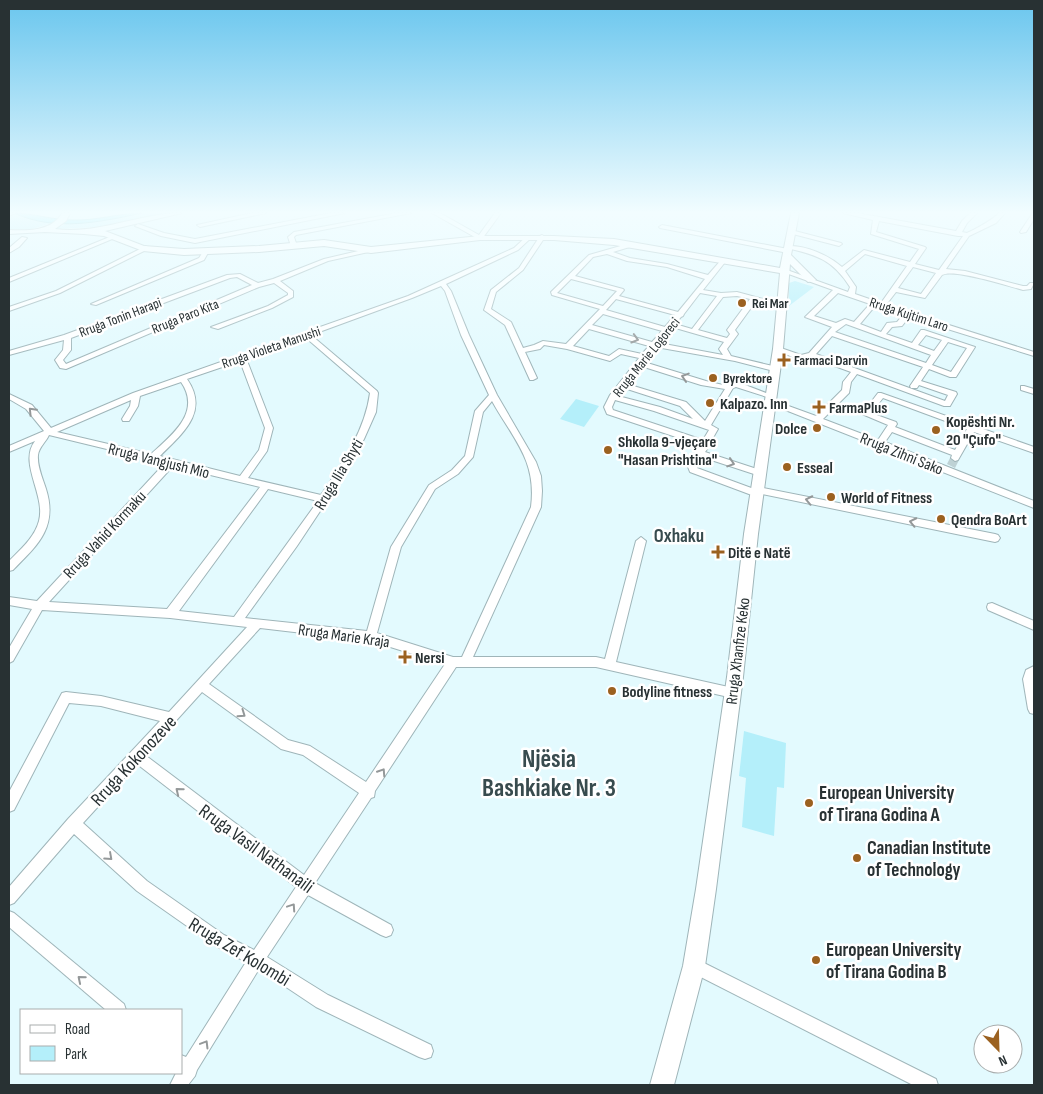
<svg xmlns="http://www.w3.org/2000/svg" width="1043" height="1094" viewBox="0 0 1043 1094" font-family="'Sofia Sans Condensed',sans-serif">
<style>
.green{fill:#b4effa}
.water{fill:#4de0f8;stroke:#42acbd}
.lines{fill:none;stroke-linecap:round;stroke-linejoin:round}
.minor-tunnel{stroke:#bed2d5;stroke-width:9;stroke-dasharray:9 4.5;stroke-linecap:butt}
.minor-casing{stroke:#9fb5b9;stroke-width:2}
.major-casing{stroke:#9fb5b9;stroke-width:2}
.minor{fill:#fff;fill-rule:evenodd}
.major{fill:#fff;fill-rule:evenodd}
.oneway{stroke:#949899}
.poi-dot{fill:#9b6120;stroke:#fff;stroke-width:2}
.labels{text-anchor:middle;stroke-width:5;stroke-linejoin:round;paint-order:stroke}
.far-poi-label{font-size:14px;font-weight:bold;fill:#283133;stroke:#fff;text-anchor:start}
.far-street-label{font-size:14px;fill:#283133;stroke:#fff}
.poi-label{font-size:16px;font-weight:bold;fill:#283133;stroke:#fff;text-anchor:start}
.street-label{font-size:16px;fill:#283133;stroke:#fff}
.quarter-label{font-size:19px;font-weight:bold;fill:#384b4e;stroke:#fff}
.near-street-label{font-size:19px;fill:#283133;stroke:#fff}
.near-poi-label{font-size:19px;font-weight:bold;fill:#283133;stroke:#fff;text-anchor:start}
.near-district-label{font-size:25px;font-weight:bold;fill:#384b4e;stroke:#fff}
</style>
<rect width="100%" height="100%" fill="#e3fafe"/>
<g class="green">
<polygon points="142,213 165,213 97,227 54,229 66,224 101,221"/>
<polygon points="15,214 36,221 52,223 28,230 9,229 9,217"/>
<polygon points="795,281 814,287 789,306 789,283"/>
<polygon points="576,399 599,406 584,427 560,419"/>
<polygon points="744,731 786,743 784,788 777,787 774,836 742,827 746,778 739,776"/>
</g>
<path class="water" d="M14 213C33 213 52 220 72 220 96 221 119 213 142 213 100 222 55 232 14 213Z"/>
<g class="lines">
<polyline class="minor-tunnel" points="951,466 955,458"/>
<defs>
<g id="minor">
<polygon points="252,213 266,213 200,227 197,225"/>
<polygon points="331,213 345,213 195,243 161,236 135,226 138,224 164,233 195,239"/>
<polygon points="397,213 411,213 296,235 294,237 297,246 294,248 291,246 288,237 294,232"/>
<polygon points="432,213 440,213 479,235 495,213 501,213 482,239 480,240"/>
<path d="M843 213H857L956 231 962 221 970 213H977L967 223 962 232 967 233C974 230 994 219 999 213H1005L996 223 969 236 946 269 965 271 1023 286H1027L1030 283H1034L1031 289 1023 290C1008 286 953 268 942 275L925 298 896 292 886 305 1034 352V356L909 317 902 326 892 327 886 334 912 343 921 330H924L975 347 956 377H950L929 369 921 381 956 392 957 394 950 406H944L857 374 851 382 849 393 823 419 878 440 888 425 862 414 878 393H881L1034 447V453L974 432 958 460 955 461 951 458 952 455 892 432 885 442 1034 501V508L765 402 766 400H772L816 416 842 390 843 382 851 372 810 357 797 359 774 349 778 347 801 355 809 353 832 327 805 317 833 290 783 272V270H787L848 292 850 287C833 260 817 255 787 248V246C806 245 828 255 842 267L864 250 910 262 919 249 871 234 873 220ZM879 221 958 236H963L939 270 915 264 926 248 925 247 876 232ZM865 254 907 266 881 303 855 294 856 287 845 271ZM913 267 936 273 921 294 898 288ZM838 293 870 304 854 322 845 319 836 323 814 316ZM875 306 903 315 897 322 887 323 881 332 860 324ZM846 324 931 355 926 363 835 332ZM926 335 942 340 934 351 918 345ZM832 336 923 367 910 386 911 388H917L919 385 948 395 945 401 816 354ZM948 342 967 348 951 372 932 365ZM883 398 967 429 955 450 895 427 897 424 896 422 871 413Z"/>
<polygon points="1034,213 1034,219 1026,232 1021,233 1020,232 1032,214"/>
<polygon points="662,225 788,249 791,251 788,253 660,228 659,227"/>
<polygon points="791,230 841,243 842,244 839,246 789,233 788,232"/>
<path d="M542 235 545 237 523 270 496 292 491 309 511 322 523 348 534 345 543 341 566 344 600 309 552 295 551 292 589 255 631 243 633 244V246L613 252 630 258 667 264 708 275 722 259H726V261L703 290 721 293 737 292 785 305 782 307 756 301 735 330 738 334 727 349 731 356 777 367V371H774L735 361 656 347 644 362 706 381 723 385 740 383 774 396 770 398 736 387 733 388 711 425 718 429 710 443 711 444 705 452 763 471 765 473 763 475H757L702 457 697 468 754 489 758 487 995 534 998 535 1000 538 998 541 995 542 762 494 757 497 690 472 688 467 700 445 607 414 604 407 610 395 639 358 621 354 610 361 567 349 544 345 540 349 525 352 537 378 533 380H530L505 325 484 310 491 290 519 268 540 236ZM607 254 627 261 667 267 705 279 678 312 619 296 624 290 623 289 575 276 593 257ZM571 279 617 291 603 306 557 293ZM700 293 717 296 692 329 675 324 681 317 683 316 684 314ZM737 296 750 299 727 330 730 334 727 338 698 330 723 297ZM616 299 675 315 665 327 606 310ZM603 314 662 331 652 342 592 325ZM672 327 724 342 719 349 723 355 659 343 671 332ZM589 329 649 346 642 354 619 349 609 356 573 346ZM641 366 701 385 725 389 705 421 686 402 627 384ZM624 388 680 406 693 419 660 407 618 396ZM615 400 654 411 709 430 703 440 613 410 612 407Z"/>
<polygon points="112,236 117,237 9,282 9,278"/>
<path d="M527 236 532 237 518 250 446 284 451 291 469 335 497 395 536 462 541 476 542 491 541 507 473 657H596L605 659 636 541 641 537 646 541 616 662 733 688 737 689 739 693 737 697 733 698 596 667H456L375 791 374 797 371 798 315 883 391 925 393 930 391 935 386 937 381 935 308 895 267 957 328 995 431 1045 433 1051 431 1057 425 1059 419 1057 316 1007 259 969 197 1070 195 1076 188 1085H170L176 1073H181V1055L186 1057 246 962 214 945 137 891 74 834 14 903 9 905V887L68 819 160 721 101 706 69 703 14 810 9 812V792L62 693 66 692 101 696 169 712 247 627 170 618 42 610 13 661 9 663V648L32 609 9 605V597L37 601 164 464 152 462 148 459 49 435C46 442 39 447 38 455 37 467 43 479 46 489 58 527 38 545 13 570L9 571V561C20 550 35 537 39 521 46 495 18 463 35 441L9 452V446L44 431 26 409 9 399V394L32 405 51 428 133 393 408 296 514 248ZM441 286 445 291 461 335 489 395 475 411 465 456 452 470 429 485 391 547 367 631 245 618 297 546 346 472 364 439 376 412 378 393 377 391 311 335 412 298ZM305 337 370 393C365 431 342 464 321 495L248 478 267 451 273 428 246 358ZM240 361 265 428 259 450 240 476 160 456C182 434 210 412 187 379ZM181 382C202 412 172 435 151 454L57 432 131 400 130 406 122 419 123 421H129L138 406 140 396ZM492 401C513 439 537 460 531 507L462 657H453L377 633 401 547 435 489 458 474 473 457 483 412ZM173 466 260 487 167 609 49 602ZM268 489 318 501 234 617 179 611ZM260 628 371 641 445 664 366 782 310 746 288 740 209 684ZM202 692 281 749 303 755 359 793 304 875 145 755ZM137 764 296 887 254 950 224 935 147 881 83 823Z"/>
<polygon points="22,237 27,238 19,247 9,253 9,248"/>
<polygon points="146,246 149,248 148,249 60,293 9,311 9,307 56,291"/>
<path d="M371 248 374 250 373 251 328 261 280 281 293 291V297L272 308 218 329 211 327 268 306 288 295V293L274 283 259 287 66 369 60 368 55 360 63 350 64 340 9 355V351L64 335 227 275 240 274 258 283 273 279 324 259ZM237 277 252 285 66 364 63 360 71 350V338L230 278Z"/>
<polygon points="204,250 209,251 204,260 96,305 91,304 199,258"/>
<polygon points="1021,386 1024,386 1034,389 1034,394 1021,390"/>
<polygon points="992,603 1034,621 1034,630 988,610 987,607 988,604"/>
<polygon points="1034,666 1034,714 1030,713 1028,709 1023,679 1026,670"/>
<polygon points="9,911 14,913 124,1004 126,1010 106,1010 9,927"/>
<polygon points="694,958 936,1079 938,1085 913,1085 689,971 686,966 689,961"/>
</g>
<g id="major">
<polygon points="9,213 15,213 9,216"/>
<path d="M62 213H70L66 221 55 229C98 235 139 213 182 213L105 231 144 246 184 249 259 246 324 240 371 247 480 236H554L614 239 780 268 791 213H799L791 255 816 280 808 282 790 264 783 349 758 534 743 677 716 889 705 966 674 1085H650L683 966 696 889 727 677 744 534 773 349 780 273 614 245 554 240H480L371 253 324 246 259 252 184 255 143 251 104 236 84 234 45 232 9 234V230C27 231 53 231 62 213Z"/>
</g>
</defs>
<use href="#minor" class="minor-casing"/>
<use href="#major" class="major-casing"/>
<use href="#minor" class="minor"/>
<use href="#major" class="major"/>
</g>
<defs><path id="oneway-chevron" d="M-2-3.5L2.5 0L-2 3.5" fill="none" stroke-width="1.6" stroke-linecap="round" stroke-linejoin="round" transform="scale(1.25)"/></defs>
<g class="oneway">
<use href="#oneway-chevron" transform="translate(635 339) rotate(16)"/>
<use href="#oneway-chevron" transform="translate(685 377) rotate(-162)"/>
<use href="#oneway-chevron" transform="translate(32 411) rotate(-134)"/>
<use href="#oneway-chevron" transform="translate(731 463) rotate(18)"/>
<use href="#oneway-chevron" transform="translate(809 500) rotate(-168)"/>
<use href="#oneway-chevron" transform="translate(913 522) rotate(-168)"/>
<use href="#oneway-chevron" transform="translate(242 714) rotate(35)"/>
<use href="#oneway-chevron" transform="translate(382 772) rotate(-57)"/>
<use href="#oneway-chevron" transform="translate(179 791) rotate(-141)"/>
<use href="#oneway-chevron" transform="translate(109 857) rotate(42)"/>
<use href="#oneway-chevron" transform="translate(292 907) rotate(-56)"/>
<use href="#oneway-chevron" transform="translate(81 979) rotate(-140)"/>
<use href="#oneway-chevron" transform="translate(205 1044) rotate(-59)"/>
</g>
<linearGradient id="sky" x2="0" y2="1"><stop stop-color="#6ac6ee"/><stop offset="0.58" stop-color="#f2fdff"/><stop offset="1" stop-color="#f2fdff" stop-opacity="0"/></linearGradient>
<rect width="1043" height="366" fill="url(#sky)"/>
<g class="poi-dot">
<circle cx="742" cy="303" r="5"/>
<path d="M781.5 352.5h5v5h5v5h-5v5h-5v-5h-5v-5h5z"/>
<circle cx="713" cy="378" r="5"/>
<circle cx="710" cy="403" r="5"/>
<path d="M816.5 399.5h5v5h5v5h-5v5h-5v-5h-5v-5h5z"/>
<circle cx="817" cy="428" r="5"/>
<circle cx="936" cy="430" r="5"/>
<circle cx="608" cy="450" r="5"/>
<circle cx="787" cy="467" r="5"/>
<circle cx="831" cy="497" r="5"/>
<circle cx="941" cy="519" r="5"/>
<path d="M715.5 544.5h5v5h5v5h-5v5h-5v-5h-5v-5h5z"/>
<path d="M402.5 649.5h5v5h5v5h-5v5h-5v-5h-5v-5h5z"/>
<circle cx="612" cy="691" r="5"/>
<circle cx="809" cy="803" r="5"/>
<circle cx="857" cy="858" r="5"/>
<circle cx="816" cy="960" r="5"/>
</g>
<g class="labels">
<g class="far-poi-label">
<text x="752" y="308">Rei Mar</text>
<text x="794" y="365">Farmaci Darvin</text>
<text x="723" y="383">Byrektore</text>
</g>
<g class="far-street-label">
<text transform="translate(909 314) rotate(18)" y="5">Rruga Kujtim Laro</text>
<text transform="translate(185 316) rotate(-22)" y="5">Rruga Paro Kita</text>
<text transform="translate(120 317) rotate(-21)" y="5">Rruga Tonin Harapi</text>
<text transform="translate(271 347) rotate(-19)" y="5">Rruga Violeta Manushi</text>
<text transform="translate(646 357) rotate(-51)" y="5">Rruga Marie Logoreci</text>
</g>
<g class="poi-label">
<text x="720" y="409">Kalpazo. Inn</text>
<text x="829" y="413">FarmaPlus</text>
<text x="946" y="427">Kopështi Nr.<tspan x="946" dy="18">20 "Çufo"</tspan></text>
<text x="807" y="434" text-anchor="end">Dolce</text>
<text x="618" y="447">Shkolla 9-vjeçare<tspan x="618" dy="18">"Hasan Prishtina"</tspan></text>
<text x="797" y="473">Esseal</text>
<text x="841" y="503">World of Fitness</text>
<text x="951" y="525">Qendra BoArt</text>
<text x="728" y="558">Ditë e Natë</text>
<text x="415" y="663">Nersi</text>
<text x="622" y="697">Bodyline fitness</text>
</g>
<g class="street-label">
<text transform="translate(902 453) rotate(22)" y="6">Rruga Zihni Sako</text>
<text transform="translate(159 460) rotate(14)" y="6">Rruga Vangjush Mio</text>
<text transform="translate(338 474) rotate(-59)" y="6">Rruga Ilia Shyti</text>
<text transform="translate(104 534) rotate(-47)" y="6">Rruga Vahid Kormaku</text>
<text transform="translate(344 635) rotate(8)" y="6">Rruga Marie Kraja</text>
<text transform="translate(737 651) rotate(-83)" y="6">Rruga Xhanfize Keko</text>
</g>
<g class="quarter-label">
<text x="679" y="542">Oxhaku</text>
</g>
<g class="near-street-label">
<text transform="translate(133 760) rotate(-47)" y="7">Rruga Kokonozeve</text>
<text transform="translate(257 848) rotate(36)" y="7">Rruga Vasil Nathanaili</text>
<text transform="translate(240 951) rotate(31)" y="7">Rruga Zef Kolombi</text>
</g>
<g class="near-poi-label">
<text x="819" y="799">European University<tspan x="819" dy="22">of Tirana Godina A</tspan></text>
<text x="867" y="854">Canadian Institute<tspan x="867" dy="22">of Technology</tspan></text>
<text x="826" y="956">European University<tspan x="826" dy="22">of Tirana Godina B</tspan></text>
</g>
<g class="near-district-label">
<text x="549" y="767">Njësia<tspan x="549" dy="29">Bashkiake Nr. 3</tspan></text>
</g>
</g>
<rect width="1043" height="1094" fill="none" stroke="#283133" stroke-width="20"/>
<rect x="20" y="1009" width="162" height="65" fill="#ffffff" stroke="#a9adad"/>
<rect x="30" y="1025" width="25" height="8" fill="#ffffff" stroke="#a9adad"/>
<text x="65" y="1034" font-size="15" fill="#283133">Road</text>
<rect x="30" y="1046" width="25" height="15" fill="#b4effa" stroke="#a9adad"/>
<text x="65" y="1059" font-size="15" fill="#283133">Park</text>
<g transform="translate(998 1049) rotate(157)"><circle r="24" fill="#ffffff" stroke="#a9adad"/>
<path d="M0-4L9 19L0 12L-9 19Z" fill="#9b6120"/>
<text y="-8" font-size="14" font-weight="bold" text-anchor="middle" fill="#283133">N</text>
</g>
</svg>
